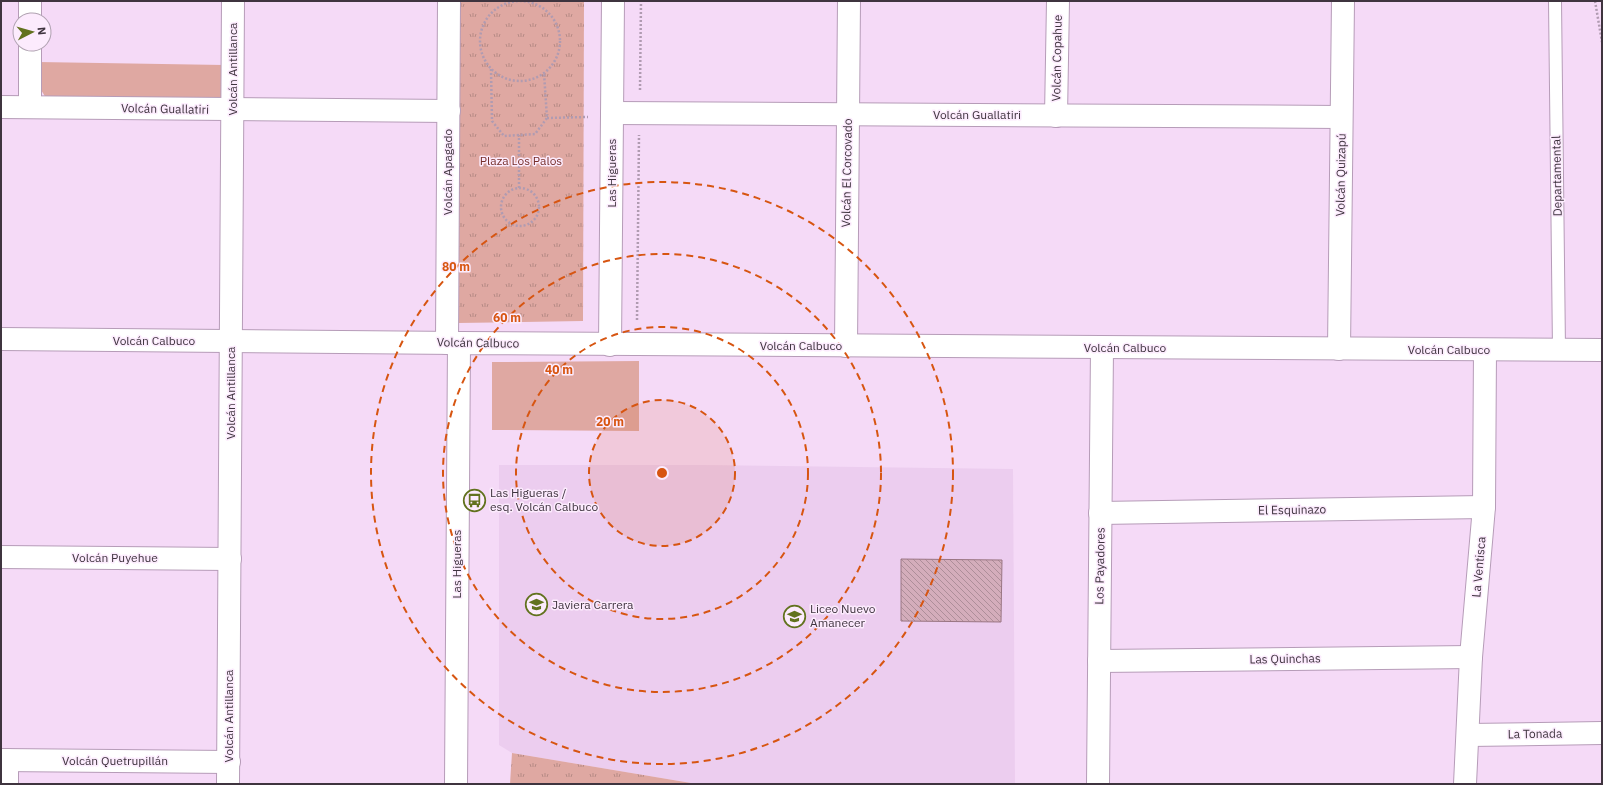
<svg xmlns="http://www.w3.org/2000/svg" width="1603" height="785" viewBox="0 0 1603 785" font-family="'IBM Plex Sans',sans-serif">
<style>
.built{fill:#eccdef}
.grass{fill:#dfa8a2}
.park{fill:url(#park-tufts)}
.building{fill:url(#building-back-hatch);stroke:#9a7683}
.lines{fill:none;stroke-linecap:round;stroke-linejoin:round}
.service-casing{stroke:#b69cb8;stroke-width:14}
.minor-casing{stroke:#b69cb8;stroke-width:24}
.tertiary-casing{stroke:#b69cb8;stroke-width:24}
.path{stroke:#b09bb1;stroke-width:2.5;stroke-dasharray:2 2;stroke-linecap:butt}
.service{stroke:#fff;stroke-width:12}
.minor{stroke:#fff;stroke-width:22}
.tertiary{stroke:#fff;stroke-width:22}
.ring{fill:none;stroke:#d75511;stroke-width:2;stroke-dasharray:7 5}
.labels{text-anchor:middle;stroke-width:3;stroke-linejoin:round;paint-order:stroke}
.street-label{font-size:12px;fill:#3f343f;stroke:#fcebfd}
.park-label{font-size:12px;fill:#762e2a;stroke:#fcebfd}
.poi-label{font-size:12px;fill:#3f343f;stroke:#fcebfd;text-anchor:start}
.centre{fill:#d75511;stroke:#fcebfd;stroke-width:2}
.ring-label{font-size:12px;text-anchor:middle;font-weight:bold;fill:#d75511;stroke:#fcebfd;stroke-width:3;stroke-linejoin:round;paint-order:stroke}
</style>
<defs>
<pattern id="park-tufts" width="24" height="20" patternUnits="userSpaceOnUse"><rect width="24" height="20" fill="#dfa8a2"/><path d="M3 7l-1-3M5 7V3M7 7l1-3M15 17l-1-3M17 17v-4M19 17l1-3" fill="none" stroke="#b68a85"/></pattern>
<pattern id="building-back-hatch" width="6" height="6" patternUnits="userSpaceOnUse"><rect width="6" height="6" fill="#d4adbb"/><path d="M-1 5l2 2M0 0l6 6M5-1l2 2" fill="none" stroke="#ad8e99"/></pattern>
</defs>
<rect width="100%" height="100%" fill="#f5daf7"/>
<polygon class="built" points="499,465 702,465 1013,469 1015,784 697,784 512,753 499,745"/>
<g class="grass">
<polygon points="38,62 224,65 222,97 217,102 46,98 38,85"/>
<polygon points="639,361 639,431 492,430 492,362"/>
</g>
<g class="park">
<polygon points="459,1 584,1 583,321 458,323"/>
<polygon points="512,753 697,784 510,784"/>
</g>
<polygon class="building" points="901,559 1002,560 1001,622 901,621"/>
<g class="lines">
<defs>
<polyline id="service" points="1555,1 1559,350"/>
<g id="minor">
<polyline points="30,20 30,1"/>
<polyline points="1,107 449,111"/>
<polyline points="30,107 30,44"/>
<polyline points="612,113 1341,117"/>
<polyline points="1056,116 1058,1"/>
<polyline points="1,339 459,343"/>
<polyline points="447,343 449,1"/>
<polyline points="846,346 849,1"/>
<polyline points="1339,349 1343,1"/>
<polyline points="1100,513 1484,507"/>
<polyline points="1,557 230,559"/>
<polyline points="1099,661 1471,657"/>
<polyline points="1468,735 1602,733"/>
<polyline points="1,760 229,762"/>
<polyline points="7,784 7,760"/>
<polyline points="228,784 233,1"/>
<polyline points="1098,784 1102,348"/>
<polyline points="1465,784 1471,657 1484,507 1485,350"/>
</g>
<g id="tertiary">
<polyline points="610,345 613,1"/>
<polyline points="456,784 459,343 1602,350"/>
</g>
</defs>
<use href="#service" class="service-casing"/>
<use href="#minor" class="minor-casing"/>
<use href="#tertiary" class="tertiary-casing"/>
<g class="path">
<polyline points="1595,1 1602,42"/>
<circle cx="520" cy="41" r="40"/>
<polyline points="491,69 492,121 504,136 535,134 547,118 544,73"/>
<polyline points="640,90 641,1"/>
<polyline points="547,118 588,117"/>
<circle cx="520" cy="207" r="19"/>
<polyline points="519,188 519,135"/>
<polyline points="637,320 639,135"/>
</g>
<use href="#service" class="service"/>
<use href="#minor" class="minor"/>
<use href="#tertiary" class="tertiary"/>
</g>
<circle cx="662" cy="473" r="73" fill="#d75511" fill-opacity=".12"/>
<g class="ring">
<circle cx="662" cy="473" r="73"/>
<circle cx="662" cy="473" r="146"/>
<circle cx="662" cy="473" r="219"/>
<circle cx="662" cy="473" r="291"/>
</g>
<defs>
<symbol id="bus-ring" viewBox="-11 -11 22 22"><circle r="9.5" fill="#fcebfd" stroke="#62721e" stroke-width="1.5"/><path d="M-5-6H5V4H4V6H2V4H-2V6H-4V4H-5ZM-3.5-4V0h7V-4ZM-3.5 1.2v1.5H-2V1.2ZM2 1.2v1.5H3.5V1.2Z" fill="#62721e"/></symbol>
<symbol id="school-ring" viewBox="-11 -11 22 22"><circle r="9.5" fill="#fcebfd" stroke="#62721e" stroke-width="1.5"/><path d="M0-5L7-2L0 1L-7-2ZM-4 1L0 2.5L4 1V4Q0 6-4 4Z" fill="#62721e"/></symbol>
</defs>
<g fill-rule="evenodd">
<use href="#bus-ring" x="462" y="488" width="25" height="25"/>
<use href="#school-ring" x="524" y="592" width="25" height="25"/>
<use href="#school-ring" x="782" y="604" width="25" height="25"/>
</g>
<g class="labels">
<g class="street-label">
<text transform="translate(1057 58) rotate(-89)" y="4">Volcán Copahue</text>
<text transform="translate(233 69) rotate(-90)" y="4">Volcán Antillanca</text>
<text transform="translate(165 109) rotate(1)" y="4">Volcán Guallatiri</text>
<text x="977" y="119">Volcán Guallatiri</text>
<text transform="translate(448 172) rotate(-90)" y="4">Volcán Apagado</text>
<text transform="translate(612 173) rotate(-90)" y="4">Las Higueras</text>
<text transform="translate(847 173) rotate(-89)" y="4">Volcán El Corcovado</text>
<text transform="translate(1341 175) rotate(-89)" y="4">Volcán Quizapú</text>
<text transform="translate(1557 176) rotate(-91)" y="4">Departamental</text>
<text x="154" y="345">Volcán Calbuco</text>
<text transform="translate(478 343) rotate(1)" y="4">Volcán Calbuco</text>
<text x="801" y="350">Volcán Calbuco</text>
<text x="1125" y="352">Volcán Calbuco</text>
<text x="1449" y="354">Volcán Calbuco</text>
<text transform="translate(231 393) rotate(-90)" y="4">Volcán Antillanca</text>
<text transform="translate(1292 510) rotate(-1)" y="4">El Esquinazo</text>
<text x="115" y="562">Volcán Puyehue</text>
<text transform="translate(457 564) rotate(-90)" y="4">Las Higueras</text>
<text transform="translate(1100 566) rotate(-89)" y="4">Los Payadores</text>
<text transform="translate(1479 567) rotate(-85)" y="4">La Ventisca</text>
<text transform="translate(1285 659) rotate(-1)" y="4">Las Quinchas</text>
<text transform="translate(229 716) rotate(-90)" y="4">Volcán Antillanca</text>
<text transform="translate(1535 734) rotate(-1)" y="4">La Tonada</text>
<text x="115" y="765">Volcán Quetrupillán</text>
</g>
<g class="park-label">
<text x="521" y="165">Plaza Los Palos</text>
</g>
<g class="poi-label">
<text x="490" y="497">Las Higueras /<tspan x="490" dy="14">esq. Volcán Calbuco</tspan></text>
<text x="552" y="609">Javiera Carrera</text>
<text x="810" y="613">Liceo Nuevo<tspan x="810" dy="14">Amanecer</tspan></text>
</g>
</g>
<circle cx="662" cy="473" r="6" class="centre"/>
<g class="ring-label">
<text x="456" y="271">80 m</text>
<text x="507" y="322">60 m</text>
<text x="559" y="374">40 m</text>
<text x="610" y="426">20 m</text>
</g>
<rect width="1603" height="785" fill="none" stroke="#3f343f" stroke-width="4"/>
<g transform="translate(32 32) rotate(84)"><circle r="19" fill="#fcebfd" stroke="#b0a2b1"/>
<path d="M0-3L7 15L0 10L-7 15Z" fill="#62721e"/>
<text y="-6" font-size="11" font-weight="bold" text-anchor="middle" fill="#3f343f">N</text>
</g>
</svg>
